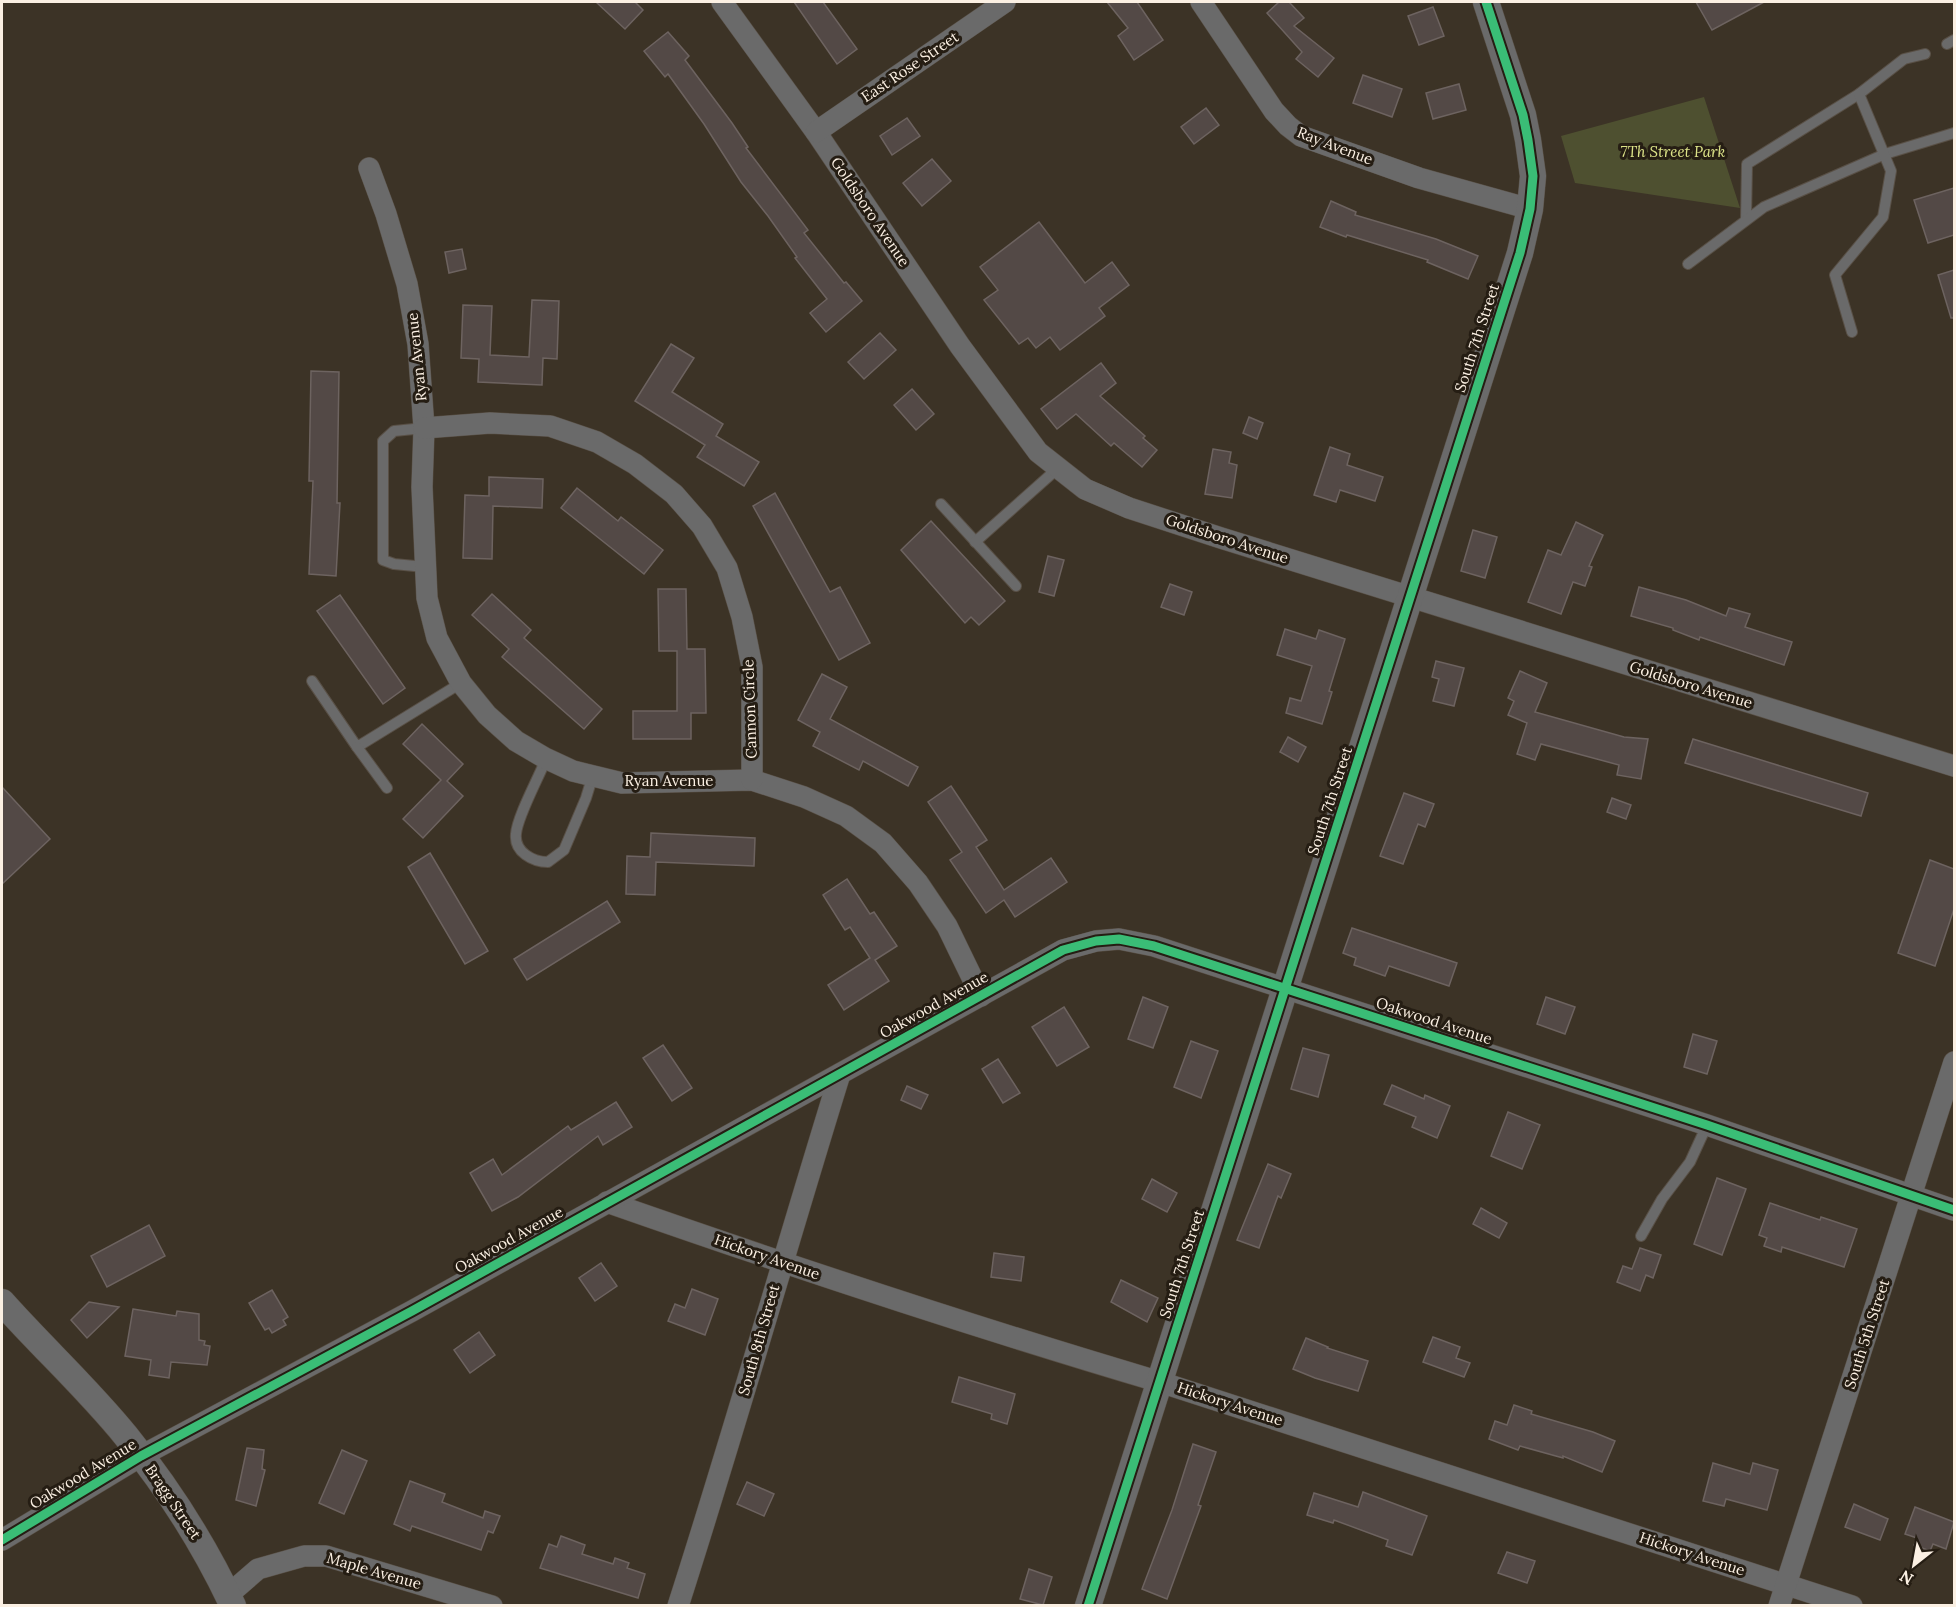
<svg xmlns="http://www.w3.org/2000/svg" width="1956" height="1607" viewBox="0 0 1956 1607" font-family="Lora,serif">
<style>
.green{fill:#4e5030}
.building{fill:#534946;stroke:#6d6360;stroke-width:1.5}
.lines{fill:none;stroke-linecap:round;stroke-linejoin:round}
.service-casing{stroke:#595046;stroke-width:12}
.minor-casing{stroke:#595046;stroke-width:22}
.tertiary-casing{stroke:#595046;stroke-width:27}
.service{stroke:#6a6a6a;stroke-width:10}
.minor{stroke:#6a6a6a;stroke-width:21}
.tertiary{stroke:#6a6a6a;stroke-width:26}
.cycleway-casing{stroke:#251d13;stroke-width:13}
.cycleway{stroke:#3abd76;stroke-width:9}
.labels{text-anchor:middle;stroke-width:6;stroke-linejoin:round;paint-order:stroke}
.street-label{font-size:15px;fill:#fbf0e3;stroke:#251d13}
.park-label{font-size:15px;font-style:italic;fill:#dde489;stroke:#251d13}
</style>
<rect width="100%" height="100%" fill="#3c3326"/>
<polygon class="green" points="1704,97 1740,208 1575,183 1561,136"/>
<g class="building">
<polygon points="596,2 635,2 643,10 625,29"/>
<polygon points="794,2 823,2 857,49 837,64"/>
<polygon points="1107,2 1137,2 1163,40 1134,60 1118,36 1128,28"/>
<polygon points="1279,2 1289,2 1304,18 1294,26 1334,58 1318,77 1296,59 1302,52 1267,13"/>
<polygon points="1696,2 1764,2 1712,30"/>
<polygon points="1433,7 1444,36 1419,45 1408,16"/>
<polygon points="668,32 689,56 685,60 732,123 748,147 746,148 808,230 804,233 844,283 846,282 862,301 826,332 810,313 827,299 795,258 797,257 768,216 741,182 704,124 668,74 665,77 644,51"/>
<polygon points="1363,75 1402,89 1392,117 1353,103"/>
<polygon points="1459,84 1466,110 1433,119 1426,93"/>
<polygon points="1206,108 1219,125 1194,144 1181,127"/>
<polygon points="907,118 920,136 892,155 880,136"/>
<polygon points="932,159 951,181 922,206 903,183"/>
<polygon points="1954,188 1954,235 1928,243 1914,200"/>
<polygon points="1331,201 1356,212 1355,215 1436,239 1478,256 1468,279 1427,262 1428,260 1347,235 1346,237 1320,227"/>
<polygon points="1039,222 1085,283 1112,262 1129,285 1099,308 1105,316 1060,350 1050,337 1036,348 1028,338 1019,344 984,300 998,290 980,267"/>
<polygon points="462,249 466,269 449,273 445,252"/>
<polygon points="1954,270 1954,318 1951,318 1938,275"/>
<polygon points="532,300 559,301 557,359 543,358 542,385 478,382 479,359 461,358 463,305 492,306 490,355 529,357"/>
<polygon points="880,333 896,350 864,379 848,362"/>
<polygon points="671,344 694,358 672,392 723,424 716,436 759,462 744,486 697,457 705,445 635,401"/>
<polygon points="1101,363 1116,383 1100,396 1145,436 1143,438 1157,450 1142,467 1114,443 1111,446 1076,414 1057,429 1041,409"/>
<polygon points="311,371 339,372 337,503 340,503 336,576 309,574 313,481 309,481"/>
<polygon points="912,389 934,414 916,430 894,405"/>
<polygon points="1249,417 1263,423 1257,439 1243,433"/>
<polygon points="1330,447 1350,454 1347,465 1383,477 1375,501 1340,490 1336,502 1314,495"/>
<polygon points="1213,449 1231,452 1229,463 1237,465 1232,498 1205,494"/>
<polygon points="489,477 543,479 542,508 493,506 492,559 463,558 465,495 489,496"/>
<polygon points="577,488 618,521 621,517 663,550 644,574 561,508"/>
<polygon points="775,493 830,592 840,587 870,643 839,660 753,506"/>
<polygon points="931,521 1005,601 979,625 971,617 965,623 901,550"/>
<polygon points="1576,522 1603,535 1589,566 1592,567 1585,586 1573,582 1561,614 1528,602 1548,550 1561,555"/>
<polygon points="1473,530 1497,537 1485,578 1461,571"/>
<polygon points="1048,556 1064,560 1054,596 1039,592"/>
<polygon points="1170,584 1192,592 1184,615 1161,607"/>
<polygon points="1639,587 1686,600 1726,616 1729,608 1750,614 1745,627 1792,642 1784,665 1700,637 1699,640 1673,630 1673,628 1631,616"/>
<polygon points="658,589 686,589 687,649 705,649 706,713 691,713 691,739 633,739 633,711 677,711 677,651 659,651"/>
<polygon points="492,594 531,630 524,638 602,709 584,729 502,657 509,649 472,615"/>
<polygon points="340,595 405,688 383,704 317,611"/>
<polygon points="1285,629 1316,639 1319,630 1345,639 1329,691 1332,692 1322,724 1286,713 1290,698 1301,701 1312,666 1277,655"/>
<polygon points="1436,661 1464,668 1454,706 1433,701 1439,679 1432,677"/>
<polygon points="1520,671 1547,683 1535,712 1624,737 1648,739 1641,779 1617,775 1619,765 1541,744 1535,760 1517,754 1527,723 1508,715 1514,701 1508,698"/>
<polygon points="822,674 847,687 830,719 918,767 908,786 863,761 859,770 813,746 820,732 798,720"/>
<polygon points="422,724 463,764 447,781 463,796 423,838 403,819 441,780 403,744"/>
<polygon points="1288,737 1306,747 1298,762 1280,752"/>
<polygon points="1693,739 1868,793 1861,816 1685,763"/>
<polygon points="951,786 987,840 976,847 1004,890 1051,858 1067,882 1015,917 1004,900 986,913 950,860 962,852 928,802"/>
<polygon points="2,787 50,839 2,884"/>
<polygon points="1404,793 1434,804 1425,827 1418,824 1403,864 1380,856"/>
<polygon points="1612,798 1631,805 1626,819 1607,812"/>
<polygon points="651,833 755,838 754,866 656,862 655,895 626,894 627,856 650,857"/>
<polygon points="430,853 488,951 465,964 408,867"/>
<polygon points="1930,860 1954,869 1954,909 1935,966 1898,953"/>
<polygon points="847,879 870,914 874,912 897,946 875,960 889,981 844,1010 828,985 870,958 850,927 845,930 823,895"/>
<polygon points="607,901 620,922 527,980 514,959"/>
<polygon points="1352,928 1457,963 1449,986 1389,966 1385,976 1354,965 1356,958 1343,953"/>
<polygon points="1143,997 1168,1007 1153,1048 1128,1039"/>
<polygon points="1546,997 1575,1007 1565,1034 1537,1024"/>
<polygon points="1064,1007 1089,1047 1057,1066 1032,1027"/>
<polygon points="1693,1034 1717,1041 1707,1074 1684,1067"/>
<polygon points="1191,1041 1218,1051 1201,1098 1174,1087"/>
<polygon points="663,1045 692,1088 672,1101 643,1058"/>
<polygon points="1303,1048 1329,1055 1318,1097 1291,1089"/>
<polygon points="998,1059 1020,1093 1003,1103 982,1069"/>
<polygon points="1392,1085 1424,1099 1425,1095 1450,1106 1437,1138 1412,1127 1416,1117 1384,1104"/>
<polygon points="907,1086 928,1095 921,1109 901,1100"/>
<polygon points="616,1102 632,1127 603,1145 598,1136 518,1197 492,1211 470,1173 493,1159 502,1175 568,1126 571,1130"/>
<polygon points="1508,1112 1540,1125 1522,1169 1491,1156"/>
<polygon points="1268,1164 1291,1174 1281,1198 1278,1196 1259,1248 1237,1240"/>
<polygon points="1717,1178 1746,1189 1722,1255 1694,1244"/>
<polygon points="1152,1179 1177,1193 1167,1212 1142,1199"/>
<polygon points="1770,1203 1820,1220 1821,1217 1857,1229 1844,1267 1782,1247 1781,1252 1764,1246 1767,1238 1759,1235"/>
<polygon points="1481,1208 1507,1223 1499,1238 1473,1224"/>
<polygon points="149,1225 165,1256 107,1287 91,1256"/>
<polygon points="1640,1248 1661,1255 1653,1278 1646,1275 1640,1291 1617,1282 1623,1266 1632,1269"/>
<polygon points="994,1253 1024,1257 1021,1281 991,1277"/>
<polygon points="601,1263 617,1286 595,1301 579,1278"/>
<polygon points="1121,1280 1158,1298 1147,1322 1111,1302"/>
<polygon points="692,1289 718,1299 705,1335 668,1321 675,1304 685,1308"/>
<polygon points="272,1290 288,1317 283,1320 286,1325 272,1333 269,1328 265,1330 249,1303"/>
<polygon points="89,1302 119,1307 87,1338 71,1320"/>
<polygon points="133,1309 176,1316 177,1311 199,1314 199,1340 205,1341 204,1345 210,1346 207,1365 171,1362 169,1378 149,1375 151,1360 125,1356"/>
<polygon points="479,1332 495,1355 470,1373 454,1350"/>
<polygon points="1433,1337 1460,1347 1456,1358 1470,1363 1464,1377 1423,1362"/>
<polygon points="1306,1338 1328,1347 1327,1348 1368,1361 1358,1391 1315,1378 1293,1369"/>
<polygon points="959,1377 1015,1394 1007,1424 991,1419 992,1414 952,1402"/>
<polygon points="1514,1405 1532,1411 1531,1414 1593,1432 1615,1441 1602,1472 1563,1456 1563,1458 1520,1446 1518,1450 1489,1439 1495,1421 1507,1425"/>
<polygon points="1193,1444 1216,1452 1198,1505 1201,1506 1167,1599 1142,1589 1172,1510"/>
<polygon points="247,1448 264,1450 262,1469 265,1470 256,1506 236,1500"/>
<polygon points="342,1450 367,1461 344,1514 319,1503"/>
<polygon points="1713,1463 1750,1474 1753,1463 1778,1470 1767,1510 1726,1499 1724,1506 1703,1501"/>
<polygon points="410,1481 445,1494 442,1502 483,1518 485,1511 500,1516 493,1533 488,1531 481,1550 412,1526 410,1531 394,1524"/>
<polygon points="747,1482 774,1494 764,1516 737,1504"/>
<polygon points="1363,1492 1427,1516 1412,1555 1386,1546 1388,1540 1334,1520 1333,1523 1307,1515 1314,1493 1358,1507"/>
<polygon points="1854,1504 1888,1519 1880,1540 1845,1527"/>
<polygon points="1915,1507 1954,1522 1946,1549 1933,1544 1930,1551 1914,1545 1917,1538 1905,1534"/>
<polygon points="561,1536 585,1545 582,1554 613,1564 615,1558 629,1563 627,1568 645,1574 638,1598 540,1568 549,1544 557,1547"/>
<polygon points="1507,1552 1535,1561 1527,1583 1498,1573"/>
<polygon points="1029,1569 1052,1577 1043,1605 1020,1599"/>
</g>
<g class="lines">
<defs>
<g id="service">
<polyline points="1947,44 1954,40"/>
<polyline points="1746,220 1747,164 1859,94 1904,59 1925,54"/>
<polyline points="1688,264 1764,207 1885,154 1954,133"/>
<polyline points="1852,332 1835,275 1883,217 1891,171 1859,94"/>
<polyline points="424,428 394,431 383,441 383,560 394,564 425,567"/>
<polyline points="941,504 1016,586"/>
<polyline points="975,542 1057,469"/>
<polyline points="312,681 357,747 461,683"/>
<polyline points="357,747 387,788"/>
<path d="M546 759C539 777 517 817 516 834 514 852 533 862 548 862L564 850 586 798 593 775"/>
<polyline points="1641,1236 1662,1199 1690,1162 1707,1125"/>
</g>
<g id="minor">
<polyline points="722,2 816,132 960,346 1038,452 1085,489 1129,508 1221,538 1954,766"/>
<polyline points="1201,2 1274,111 1288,126 1301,136 1419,178 1530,209"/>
<polyline points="816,132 1005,2"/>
<polyline points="369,168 386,214 407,284 418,344 424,428 422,487 427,598 437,638 461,683 487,715 516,741 545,758 573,771 622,783 752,780 804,797 846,816 883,843 918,883 947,926 981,996"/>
<polyline points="424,428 490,423 550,426 597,442 635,464 674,494 702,526 727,568 742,617 752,667 752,780"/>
<path d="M607 1202C790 1266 974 1327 1160 1382L1852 1606"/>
<polyline points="2,1540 141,1456 412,1311 1063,950 1096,941 1119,939 1154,946 1707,1125 1954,1210"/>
<polyline points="228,1595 258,1569 304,1556 326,1556 492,1606"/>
<path d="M678 1606C735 1429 785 1251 840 1074"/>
<polyline points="1779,1606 1954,1062"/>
</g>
<g id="tertiary">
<path d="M2 1302C42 1347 88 1389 126 1436 168 1488 204 1544 233 1606"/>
<polyline points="1088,1606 1520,253 1530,209 1533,176 1528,140 1523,115 1486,2"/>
</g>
</defs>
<use href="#service" class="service-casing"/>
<use href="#minor" class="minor-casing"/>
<use href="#tertiary" class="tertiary-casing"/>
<use href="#service" class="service"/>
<use href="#minor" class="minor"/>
<use href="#tertiary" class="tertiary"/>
<defs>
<g id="cycleway">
<polyline points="2,1540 141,1456 412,1311 1063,950 1096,941 1119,939 1154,946 1707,1125 1954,1210"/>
<polyline points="1088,1606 1520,253 1530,209 1533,176 1528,140 1523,115 1486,2"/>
</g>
</defs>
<use href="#cycleway" class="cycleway-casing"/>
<use href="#cycleway" class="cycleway"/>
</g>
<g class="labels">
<g class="street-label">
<text transform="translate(910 67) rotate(-34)" y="5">East Rose Street</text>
<text transform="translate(1335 146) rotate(21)" y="5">Ray Avenue</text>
<text transform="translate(870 212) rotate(56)" y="5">Goldsboro Avenue</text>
<text transform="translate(1477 338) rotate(-72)" y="5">South 7th Street</text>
<text transform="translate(417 357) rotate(-96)" y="5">Ryan Avenue</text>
<text transform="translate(1227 539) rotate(18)" y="5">Goldsboro Avenue</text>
<text transform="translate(1691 685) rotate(17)" y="5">Goldsboro Avenue</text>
<text transform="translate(750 709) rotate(-92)" y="5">Cannon Circle</text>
<text x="669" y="786">Ryan Avenue</text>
<text transform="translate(1330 801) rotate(-72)" y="5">South 7th Street</text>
<text transform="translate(934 1005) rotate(-29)" y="5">Oakwood Avenue</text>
<text transform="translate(1434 1021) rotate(18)" y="5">Oakwood Avenue</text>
<text transform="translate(509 1240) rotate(-29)" y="5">Oakwood Avenue</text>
<text transform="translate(767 1257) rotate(19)" y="5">Hickory Avenue</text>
<text transform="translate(1182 1264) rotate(-72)" y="5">South 7th Street</text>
<text transform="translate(1867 1334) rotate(-72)" y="5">South 5th Street</text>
<text transform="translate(759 1340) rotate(-74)" y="5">South 8th Street</text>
<text transform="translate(1230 1404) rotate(18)" y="5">Hickory Avenue</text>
<text transform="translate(83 1474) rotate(-31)" y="5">Oakwood Avenue</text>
<text transform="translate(173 1502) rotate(56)" y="5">Bragg Street</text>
<text transform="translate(1692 1554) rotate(18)" y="5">Hickory Avenue</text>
<text transform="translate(374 1571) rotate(16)" y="5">Maple Avenue</text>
</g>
<g class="park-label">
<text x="1673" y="157">7Th Street Park</text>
</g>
</g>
<rect width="1956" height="1607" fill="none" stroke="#fbf0e3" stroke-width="6"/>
<g transform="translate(1914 1565) rotate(211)" stroke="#251d13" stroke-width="4.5" paint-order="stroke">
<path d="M0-4.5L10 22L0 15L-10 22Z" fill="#fbf0e3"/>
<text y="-9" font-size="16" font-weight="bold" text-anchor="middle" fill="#fbf0e3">N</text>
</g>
</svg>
